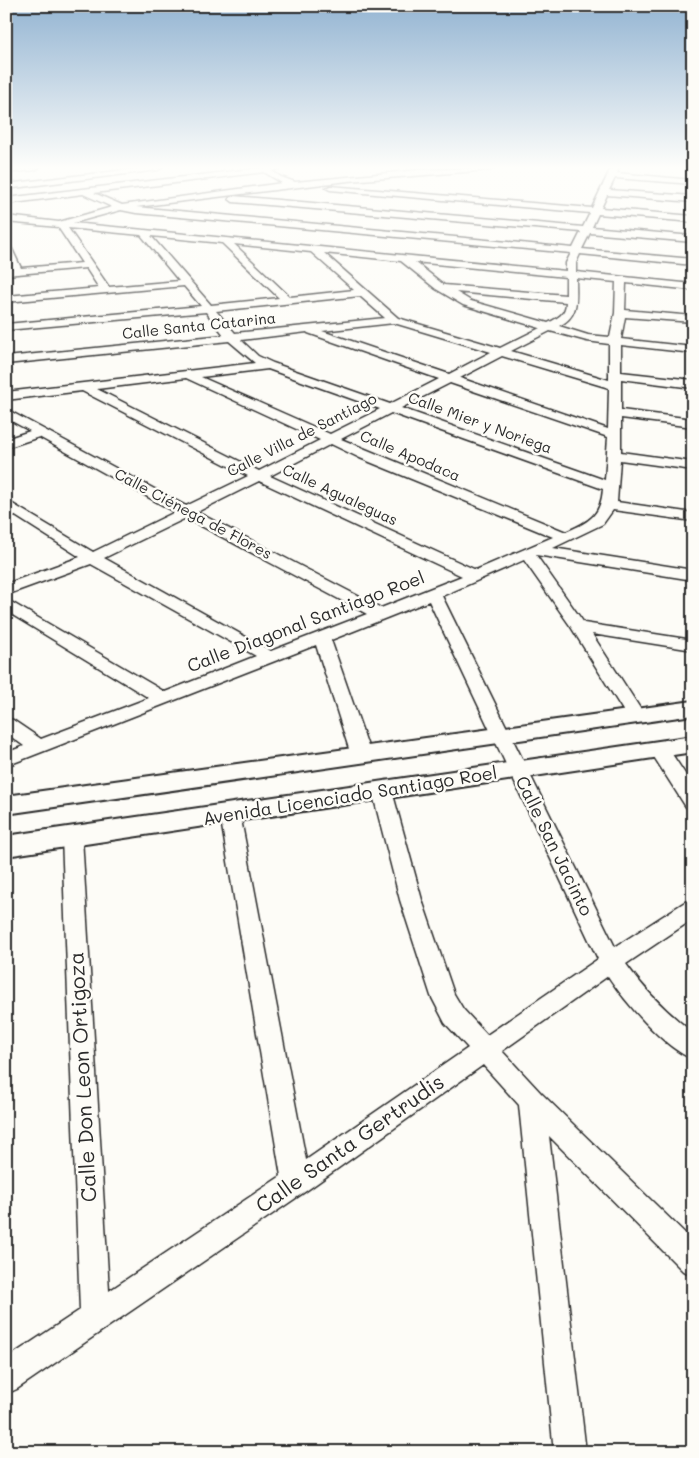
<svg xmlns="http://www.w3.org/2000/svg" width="699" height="1458" viewBox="0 0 699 1458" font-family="Mali,sans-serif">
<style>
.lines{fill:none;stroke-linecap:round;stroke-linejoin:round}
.minor-casing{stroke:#2b2b2b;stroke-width:3}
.tertiary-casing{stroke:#2b2b2b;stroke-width:4}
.minor{fill:#fdfcf7;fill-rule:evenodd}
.tertiary{fill:#fdfcf7;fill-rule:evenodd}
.labels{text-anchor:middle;stroke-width:5;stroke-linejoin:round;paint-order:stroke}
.far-street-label{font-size:15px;fill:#2b2b2b;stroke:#fdfcf7}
.street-label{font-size:18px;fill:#2b2b2b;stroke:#fdfcf7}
.near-street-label{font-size:21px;fill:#2b2b2b;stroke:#fdfcf7}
</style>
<rect width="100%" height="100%" fill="#fdfcf7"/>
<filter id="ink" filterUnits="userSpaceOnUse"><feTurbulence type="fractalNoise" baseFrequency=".02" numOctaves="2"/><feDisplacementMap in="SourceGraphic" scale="10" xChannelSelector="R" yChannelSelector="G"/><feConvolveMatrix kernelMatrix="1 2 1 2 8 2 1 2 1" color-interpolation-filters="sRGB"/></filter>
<g filter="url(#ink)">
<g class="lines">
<defs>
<g id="minor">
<polygon points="39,168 35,170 6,173 6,169"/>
<polygon points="142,168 162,168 158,170 6,189 6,184"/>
<path d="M260 168H281L272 171 281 177 295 182 419 170 494 168 490 170 348 181 136 207 573 248 581 232 233 202 229 199 233 196 583 227 590 213 330 190 326 188 330 186 592 208 611 168H619L617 173 693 180V184L615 178 609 190 693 196V202L607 195 601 208 693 216V222L598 214 592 227 693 236V242L590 233 582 249 693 259V265L580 254 576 263V272L693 284V290L626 283 625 310 693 316V322L625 317 621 339 693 347V353L621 345V372L693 380V388L621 379V410L693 419V427L621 418V452L693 462V470L620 460 617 502 693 513V521L613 510 603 524 553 548 693 570V580L536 555 584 623 693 640V650L592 634 645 716 643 720H629L571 627 524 560 442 596 615 947 685 902 693 900V919L626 964C645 991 667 1012 693 1033V1059C664 1048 625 1002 608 976L502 1051 541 1093 693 1241V1275L683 1271 549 1136 586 1452H554L519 1105 483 1065 306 1191 17 1389 6 1394V1359L80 1310 62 837 65 832 72 830 79 832 82 837 109 1291 281 1176 220 814 223 809 230 807 237 809 240 814 306 1160 468 1048 445 1023 431 996 400 900 372 791 375 786 382 784 389 786 392 791 422 900 454 994 463 1009 487 1035 598 959 429 601 331 640 371 755 368 759 361 761 354 759 351 755 316 645 6 766V753L24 746 6 733V718L13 720 41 739 149 698 6 611V599L165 692 256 656 91 564 6 595V584L80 557 6 510V500L93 552 175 512 39 437 6 448V439L30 431 6 418V409L186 506 248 476 82 391 6 400V392L255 363 229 341 6 364V357L224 335 206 312 6 330V324L201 306 184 286 6 302V296L99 288 86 268 6 275V269H12L6 257V244L11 247 21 268 82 263 58 227 6 222V216L59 222 112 207 83 194 6 204V198ZM264 172 282 183 122 205 94 193ZM121 210 136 213 571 253 566 263V271L73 223ZM68 228 141 235 179 281 109 287ZM151 236 222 243 279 298 211 305ZM234 244 311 252 354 290 290 297ZM324 253 401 261 436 289 463 305 540 328 500 348 398 318ZM415 262 566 277V295L444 285ZM576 278 616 282 615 313 610 337 588 335 559 326C580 316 576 298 576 278ZM456 292 566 302C566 314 558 318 548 323L471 301ZM360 296 385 318 235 333 216 311ZM394 323 491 352 449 374 322 331ZM550 331 587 341 609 344V380L511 351ZM307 332 308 333 439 379 390 404 273 363 258 356 241 340ZM502 356 609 388 608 429 460 378ZM268 369 380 409 330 434 201 377ZM186 378 320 440 259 471 97 389ZM450 383 608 437 605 480 401 408ZM391 413 603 489C601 516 589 522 566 532L341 439ZM331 444 360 458 553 537 476 570 270 476ZM259 481 462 576 381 608 197 512ZM186 518 367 614 271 651 104 558Z"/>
<polygon points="659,743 666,745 693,786 693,809 686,807 649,749 652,745"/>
</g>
<g id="tertiary">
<polygon points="693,701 693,715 6,814 6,796"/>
<polygon points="693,736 693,752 6,856 6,836"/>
</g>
</defs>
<use href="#minor" class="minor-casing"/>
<use href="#tertiary" class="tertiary-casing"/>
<use href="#minor" class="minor"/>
<use href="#tertiary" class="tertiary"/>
</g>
</g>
<linearGradient id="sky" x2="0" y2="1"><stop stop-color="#93b4d2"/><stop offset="0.45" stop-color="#fefefb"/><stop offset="1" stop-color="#fefefb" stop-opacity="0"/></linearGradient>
<rect width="699" height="372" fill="url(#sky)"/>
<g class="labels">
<g class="far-street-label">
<text transform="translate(199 326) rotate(-6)" y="5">Calle Santa Catarina</text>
<text transform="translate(480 423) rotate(20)" y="5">Calle Mier y Noriega</text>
<text transform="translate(302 435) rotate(-27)" y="5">Calle Villa de Santiago</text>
<text transform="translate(410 456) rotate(23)" y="5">Calle Apodaca</text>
<text transform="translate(340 495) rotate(25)" y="5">Calle Agualeguas</text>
<text transform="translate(193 514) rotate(28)" y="5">Calle Ciénega de Flores</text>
</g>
<g class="street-label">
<text transform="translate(306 622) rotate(-21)" y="6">Calle Diagonal Santiago Roel</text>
<text transform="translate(350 796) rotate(-9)" y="6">Avenida Licenciado Santiago Roel</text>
<text transform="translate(554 846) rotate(64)" y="6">Calle San Jacinto</text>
</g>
<g class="near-street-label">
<text transform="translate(83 1077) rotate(-93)" y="7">Calle Don Leon Ortigoza</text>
<text transform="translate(350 1144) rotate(-35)" y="7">Calle Santa Gertrudis</text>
</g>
</g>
<rect width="699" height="1458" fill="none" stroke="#fdfcf7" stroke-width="25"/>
<rect x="12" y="12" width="674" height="1433" fill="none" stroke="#2b2b2b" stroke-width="2" filter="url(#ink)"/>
</svg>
